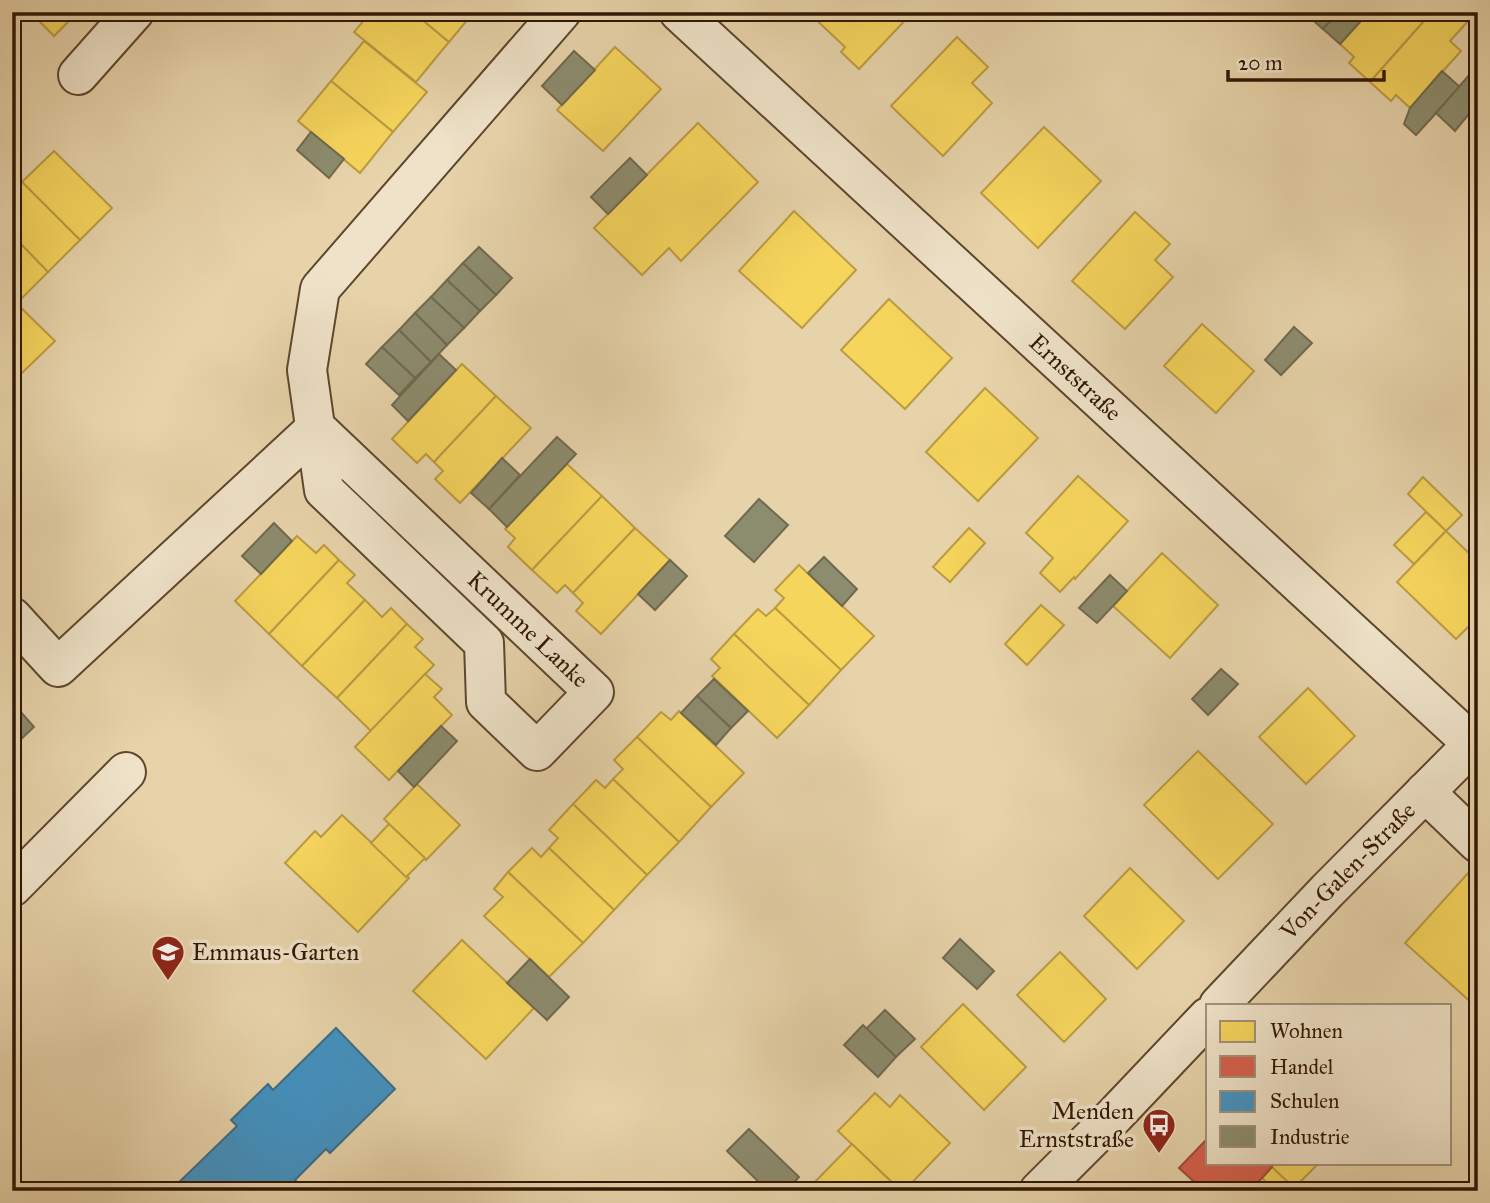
<svg xmlns="http://www.w3.org/2000/svg" width="1490" height="1203" viewBox="0 0 1490 1203" font-family="'IM FELL Great Primer',serif">
<style>
.homes{fill:#f6d55c;stroke:#bb9c41;stroke-width:2}
.shops{fill:#d6604d;stroke:#a44a37;stroke-width:2}
.schools{fill:#4393c3;stroke:#3e6e89;stroke-width:2}
.industry{fill:#8c8c6e;stroke:#71694e;stroke-width:2}
.lines{fill:none;stroke-linecap:round;stroke-linejoin:round}
.minor-casing{stroke:#5e462d;stroke-width:42}
.minor{stroke:#efe2c8;stroke-width:38}
.labels{text-anchor:middle;stroke-width:7;stroke-linejoin:round;paint-order:stroke}
.street-label{font-size:24px;fill:#311703;stroke:#efe2c8}
.poi-label{font-size:24px;fill:#311703;stroke:#efe2c8;text-anchor:start}
</style>
<rect width="100%" height="100%" fill="#e7d3aa"/>
<filter id="stains"><feTurbulence type="fractalNoise" baseFrequency=".00286" numOctaves="4"/><feColorMatrix values="0 0 0 0 .2 0 0 0 0 .09 0 0 0 0 .02 0 0 0 .5 -.17"/></filter>
<radialGradient id="worn" r=".72"><stop offset=".6" stop-color="#630" stop-opacity="0"/><stop offset="1" stop-color="#630" stop-opacity=".3"/></radialGradient>
<g class="homes">
<polygon points="12,12 29,12 12,29"/>
<polygon points="30,12 78,12 54,36"/>
<polygon points="371,12 413,12 449,42 416,82 354,32"/>
<polygon points="413,12 474,12 449,42"/>
<polygon points="808,12 913,12 859,69 841,52 845,47"/>
<polygon points="1369,12 1432,12 1370,82 1349,63 1354,57 1340,44"/>
<polygon points="1432,12 1462,12 1470,19 1450,41 1461,51 1410,108 1396,95 1391,101 1370,82"/>
<polygon points="957,37 988,67 972,83 992,103 943,156 891,106"/>
<polygon points="364,41 427,92 393,132 331,81"/>
<polygon points="615,47 661,89 603,151 557,110"/>
<polygon points="331,81 393,132 360,173 298,121"/>
<polygon points="698,123 758,182 681,261 669,248 642,275 594,228"/>
<polygon points="1044,127 1101,181 1038,248 981,193"/>
<polygon points="54,151 112,208 80,240 22,182"/>
<polygon points="22,182 80,240 48,272 12,235 12,192"/>
<polygon points="794,211 856,270 802,328 739,271"/>
<polygon points="1135,212 1170,244 1155,260 1173,277 1125,329 1072,281"/>
<polygon points="12,235 48,272 17,303 12,299"/>
<polygon points="12,299 55,341 22,373 12,364"/>
<polygon points="889,299 952,358 905,409 841,350"/>
<polygon points="1202,324 1254,371 1216,413 1164,366"/>
<polygon points="462,364 496,396 434,462 426,454 417,463 392,439"/>
<polygon points="985,388 1038,438 978,501 926,452"/>
<polygon points="496,396 531,428 460,503 435,479 443,471 434,462"/>
<polygon points="567,464 602,496 532,570 508,547 515,538 505,529"/>
<polygon points="1078,476 1128,521 1075,579 1074,577 1060,592 1040,573 1053,558 1026,533"/>
<polygon points="1423,477 1462,515 1446,531 1408,494"/>
<polygon points="602,496 635,528 573,593 565,585 557,593 532,570"/>
<polygon points="1426,512 1446,531 1414,564 1394,545"/>
<polygon points="635,528 670,560 601,634 576,611 583,603 573,593"/>
<polygon points="969,528 985,543 950,582 933,567"/>
<polygon points="1446,531 1478,562 1478,617 1456,639 1397,582"/>
<polygon points="297,536 316,553 324,545 339,560 269,634 235,601"/>
<polygon points="1162,553 1218,605 1170,658 1113,606"/>
<polygon points="339,560 355,575 347,583 365,600 302,666 269,634"/>
<polygon points="799,565 874,636 841,670 775,608 784,598 775,590"/>
<polygon points="365,600 382,617 391,608 407,624 337,698 302,666"/>
<polygon points="1041,605 1064,625 1027,665 1005,644"/>
<polygon points="775,608 841,670 809,705 734,634 758,609 766,616"/>
<polygon points="407,624 423,639 415,647 434,665 371,731 337,698"/>
<polygon points="734,634 809,705 777,738 712,676 720,668 711,659"/>
<polygon points="425,674 442,689 434,697 452,715 389,780 355,747"/>
<polygon points="1308,688 1355,736 1306,784 1259,737"/>
<polygon points="679,711 744,773 711,807 637,737 661,712 671,720"/>
<polygon points="637,737 711,807 679,842 613,779 623,769 614,760"/>
<polygon points="1198,751 1273,824 1218,879 1144,805"/>
<polygon points="613,779 679,842 647,875 573,804 596,780 605,788"/>
<polygon points="417,784 460,825 426,860 384,819"/>
<polygon points="573,804 647,875 614,910 549,848 558,838 549,830"/>
<polygon points="342,815 409,878 358,932 285,863 315,831 321,837"/>
<polygon points="389,824 425,858 406,877 371,843"/>
<polygon points="532,848 541,857 549,848 614,910 583,943 508,872"/>
<polygon points="1478,862 1478,999 1473,1004 1405,943"/>
<polygon points="1130,868 1184,921 1137,969 1084,916"/>
<polygon points="508,872 583,943 549,977 484,916 503,897 494,889"/>
<polygon points="462,940 534,1008 486,1059 413,991"/>
<polygon points="1060,952 1106,999 1064,1042 1017,995"/>
<polygon points="963,1004 1026,1067 984,1110 921,1047"/>
<polygon points="875,1093 890,1107 900,1095 950,1143 904,1191 901,1191 838,1131"/>
<polygon points="852,1144 901,1191 806,1191"/>
<polygon points="1267,1163 1319,1163 1294,1188"/>
<polygon points="1272,1167 1294,1188 1297,1191 1276,1191 1262,1178"/>
</g>
<polygon class="shops" points="1208,1138 1208,1163 1267,1163 1272,1167 1250,1191 1204,1191 1179,1168"/>
<polygon class="schools" points="336,1028 395,1089 330,1153 326,1149 295,1180 299,1184 292,1191 177,1191 174,1187 237,1126 231,1120 268,1084 273,1090"/>
<g class="industry">
<polygon points="1307,12 1339,12 1323,29 1306,14"/>
<polygon points="1339,12 1369,12 1340,44 1323,29"/>
<polygon points="574,51 595,70 562,105 542,86"/>
<polygon points="1442,71 1460,87 1416,135 1404,124 1410,108"/>
<polygon points="1471,73 1478,79 1478,103 1455,131 1436,113"/>
<polygon points="311,132 344,159 329,178 297,150"/>
<polygon points="630,158 647,175 608,214 591,197"/>
<polygon points="479,247 512,278 496,295 463,263"/>
<polygon points="463,263 496,295 480,311 447,280"/>
<polygon points="447,280 480,311 464,328 431,297"/>
<polygon points="431,297 464,328 447,345 415,313"/>
<polygon points="415,313 447,345 431,362 399,330"/>
<polygon points="1294,327 1312,343 1281,375 1265,360"/>
<polygon points="399,330 431,362 415,378 382,347"/>
<polygon points="382,347 415,378 399,395 366,364"/>
<polygon points="439,354 456,370 408,421 392,405"/>
<polygon points="557,437 576,454 507,527 489,509"/>
<polygon points="502,458 520,475 489,509 471,493"/>
<polygon points="759,499 788,525 754,562 725,536"/>
<polygon points="274,523 292,541 261,574 242,556"/>
<polygon points="824,557 857,589 842,606 808,573"/>
<polygon points="670,560 687,576 655,610 638,594"/>
<polygon points="1110,575 1127,591 1097,623 1079,608"/>
<polygon points="1221,669 1238,684 1208,715 1192,699"/>
<polygon points="714,679 748,711 731,728 697,696"/>
<polygon points="697,696 731,728 716,745 681,713"/>
<polygon points="12,702 34,727 19,741 12,733"/>
<polygon points="441,726 457,741 414,787 398,771"/>
<polygon points="960,939 994,971 977,989 943,958"/>
<polygon points="530,959 569,997 547,1020 507,983"/>
<polygon points="885,1010 915,1039 896,1057 866,1029"/>
<polygon points="863,1025 896,1057 878,1077 844,1045"/>
<polygon points="749,1129 799,1177 786,1191 768,1191 727,1151"/>
</g>
<g class="lines">
<defs>
<g id="minor">
<path id="s1" d="M679 12 1473 744"/>
<polyline points="78,75 134,12"/>
<path id="s2" d="M12 617 58 667 316 428 594 692 537 751 486 702 484 643 324 490 307 370 320 289 561 12"/>
<polyline points="1425,792 1478,843"/>
<polyline points="12,887 126,772"/>
<path id="s3" d="M1219 1005 1327 891 1478 739"/>
<polyline points="1039,1191 1115,1115 1208,1017"/>
</g>
</defs>
<use href="#minor" class="minor-casing"/>
<use href="#minor" class="minor"/>
</g>
<defs>
<symbol id="school-pin" viewBox="-11 -11 22 30"><path d="M0 17L-7.5 6A9.5 9.5 0 1 1 7.5 6Z" fill="#8f2418" stroke="#efe2c8"/><path d="M0-5L7-2L0 1L-7-2ZM-4 1L0 2.5L4 1V4Q0 6-4 4Z" fill="#fff"/></symbol>
<symbol id="bus-pin" viewBox="-11 -11 22 30"><path d="M0 17L-7.5 6A9.5 9.5 0 1 1 7.5 6Z" fill="#8f2418" stroke="#efe2c8"/><path d="M-5-6H5V4H4V6H2V4H-2V6H-4V4H-5ZM-3.5-4V0h7V-4ZM-3.5 1.2v1.5H-2V1.2ZM2 1.2v1.5H3.5V1.2Z" fill="#fff"/></symbol>
</defs>
<g fill-rule="evenodd">
<use href="#school-pin" x="149" y="933" width="38" height="52"/>
<use href="#bus-pin" x="1140" y="1106" width="38" height="52"/>
</g>
<g class="labels">
<g class="street-label">
<text dy="8" stroke="none"><textPath href="#s1" startOffset="539">Ernststraße</textPath></text>
<text dy="8" stroke="none"><textPath href="#s2" startOffset="712">Krumme Lanke</textPath></text>
<text dy="8" stroke="none"><textPath href="#s3" startOffset="186">Von-Galen-Straße</textPath></text>
</g>
<g class="poi-label">
<text x="192" y="960">Emmaus-Garten</text>
<text x="1134" y="1119" text-anchor="end">Menden<tspan x="1134" dy="28">Ernststraße</tspan></text>
</g>
</g>
<rect width="1490" height="1203" fill="none" stroke="#e7d3aa" stroke-width="42"/>
<rect x="14" y="14" width="1462" height="1175" fill="none" stroke="#311703" stroke-width="3.5"/>
<rect x="21" y="21" width="1448" height="1161" fill="none" stroke="#311703" stroke-width="2"/>
<rect x="1206" y="1004" width="245" height="161" fill="#efe2c8" stroke="#a39179" stroke-width="2"/>
<rect x="1220" y="1021" width="35" height="21" fill="#f6d55c" stroke="#a39179" stroke-width="2"/>
<text x="1270" y="1038" font-size="21" fill="#311703">Wohnen</text>
<rect x="1220" y="1056" width="35" height="21" fill="#d6604d" stroke="#a39179" stroke-width="2"/>
<text x="1270" y="1074" font-size="21" fill="#311703">Handel</text>
<rect x="1220" y="1091" width="35" height="21" fill="#4393c3" stroke="#a39179" stroke-width="2"/>
<text x="1270" y="1108" font-size="21" fill="#311703">Schulen</text>
<rect x="1220" y="1126" width="35" height="21" fill="#8c8c6e" stroke="#a39179" stroke-width="2"/>
<text x="1270" y="1144" font-size="21" fill="#311703">Industrie</text>
<path d="M1228 70v10h156v-10" fill="none" stroke="#311703" stroke-width="3.5"/>
<text x="1238" y="70" font-size="21" fill="#311703" stroke="#efe2c8" stroke-width="5" paint-order="stroke">20 m</text>
<rect width="100%" height="100%" filter="url(#stains)"/>
<rect width="100%" height="100%" fill="url(#worn)"/>
</svg>
